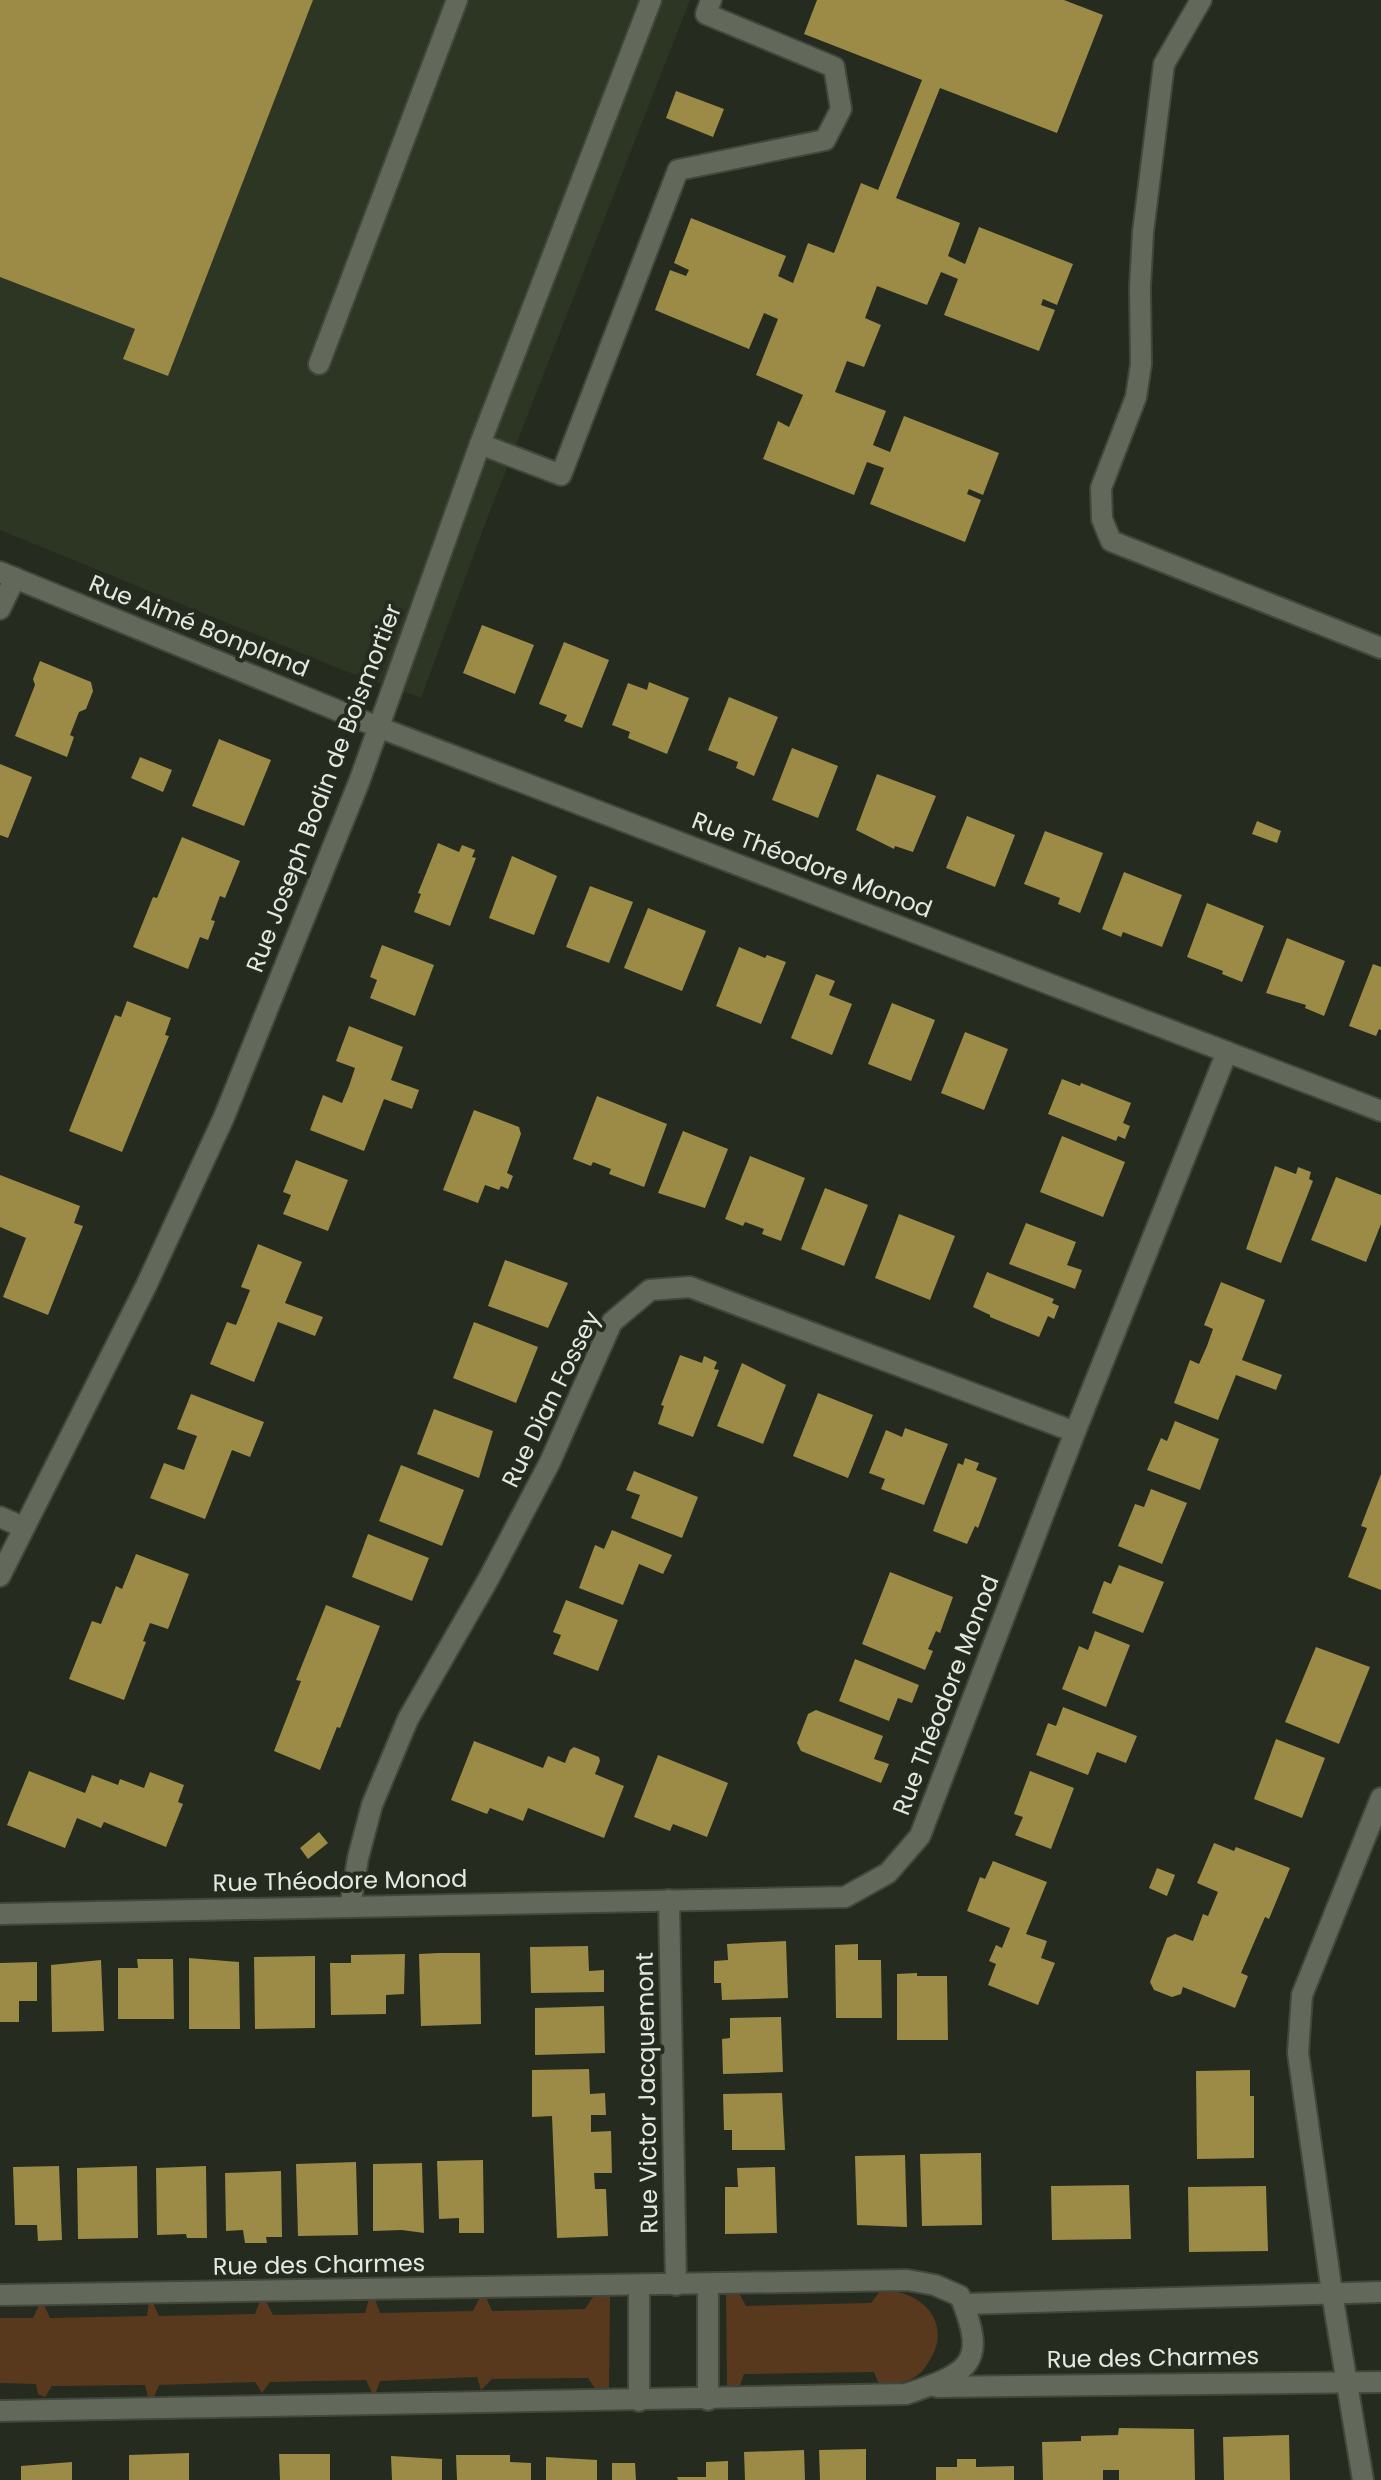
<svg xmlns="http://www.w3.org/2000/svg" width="1381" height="2480" viewBox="0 0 1381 2480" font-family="Poppins,sans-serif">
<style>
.built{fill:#2d3523}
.green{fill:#59391d}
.building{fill:#9c8a47}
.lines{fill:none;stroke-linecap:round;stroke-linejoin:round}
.lane-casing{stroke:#41473c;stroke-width:24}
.street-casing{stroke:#41473c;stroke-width:24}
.lane{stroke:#62695a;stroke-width:20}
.street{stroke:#62695a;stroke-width:20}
.labels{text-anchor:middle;stroke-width:8;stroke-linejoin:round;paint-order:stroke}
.street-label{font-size:24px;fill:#e4e8e0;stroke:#252b1f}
</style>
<rect width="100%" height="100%" fill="#252b1f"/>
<polygon class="built" points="0,0 690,0 487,519 421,698 340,669 0,530"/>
<g class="green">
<path d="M880 2291C918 2288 953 2320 931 2358 927 2365 922 2373 915 2377 904 2384 891 2384 879 2384L874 2372 744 2374 740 2386H727L726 2293H739L746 2306 871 2303Z"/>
<polygon points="610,2295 609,2389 596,2390 588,2378 492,2379 481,2390 477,2377 380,2381 376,2392 372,2393 366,2380 270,2382 262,2393 255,2382 159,2385 154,2397 148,2397 145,2385 52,2386 45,2397 38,2394 36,2384 0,2383 0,2318 33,2318 39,2305 44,2305 50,2318 147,2316 149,2303 153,2303 159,2316 255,2314 260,2301 266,2301 273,2315 365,2313 369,2299 375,2299 380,2313 473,2311 480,2297 486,2297 492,2311 585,2309 593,2297"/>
</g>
<g class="building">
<polygon points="0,0 313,0 168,376 123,359 135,329 0,277"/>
<polygon points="817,0 1064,0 1103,15 1057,133 940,88 896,198 960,223 948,256 965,264 979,227 1073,264 1057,305 1043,299 1041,305 1055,310 1039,351 944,315 958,279 941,272 927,305 877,286 865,318 881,325 864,367 847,361 835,392 886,411 873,445 890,452 904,416 999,453 983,495 969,489 967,494 981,500 965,542 870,504 884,468 867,462 854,495 763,459 778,421 789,427 803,395 756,375 778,319 764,313 749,349 655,310 670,270 686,276 689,270 674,263 691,218 786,256 778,276 793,283 808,243 834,253 861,183 878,190 922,80 804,34"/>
<polygon points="676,91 724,109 713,137 666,118"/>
<polygon points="482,625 534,645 515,694 463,673"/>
<polygon points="564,642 609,660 582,728 564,721 567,715 539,704"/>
<polygon points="40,661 91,682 93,691 86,709 79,712 70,735 74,737 67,757 15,736 35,685 33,679"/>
<polygon points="649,682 689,698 667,754 628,738 630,732 612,725 628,683 647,690"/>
<polygon points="729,697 778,717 754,776 736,768 738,762 708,750"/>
<polygon points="219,739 271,760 244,826 192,806"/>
<polygon points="792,748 838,766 818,818 772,800"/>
<polygon points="140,757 172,770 163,792 131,778"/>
<polygon points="0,764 32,777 8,838 0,835"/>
<polygon points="877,774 936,796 913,852 895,846 894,849 856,830"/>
<polygon points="967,816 1015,835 995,887 946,868"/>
<polygon points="1257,821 1281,831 1277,843 1252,834"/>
<polygon points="1045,831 1103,853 1080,913 1058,904 1060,898 1024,884"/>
<polygon points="182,837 240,861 225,898 220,896 211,920 215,921 208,940 200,937 188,969 133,947 153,897 157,898"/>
<polygon points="438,843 459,852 462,845 475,850 472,857 476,858 450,926 414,912 421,894 418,893"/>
<polygon points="512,856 557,876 534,935 489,918"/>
<polygon points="1124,872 1182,895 1162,947 1123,932 1121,937 1102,929"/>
<polygon points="590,886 633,902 609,963 566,947"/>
<polygon points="1207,903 1264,926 1242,982 1222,974 1223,971 1187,957"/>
<polygon points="648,908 706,931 682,991 624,968"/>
<polygon points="1287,938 1345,961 1324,1016 1305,1008 1306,1005 1266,993"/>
<polygon points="382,945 434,965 415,1016 370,998 377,980 370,977"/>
<polygon points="739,947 765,958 767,955 786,962 761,1024 716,1006"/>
<polygon points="1373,964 1381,967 1381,1030 1379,1029 1376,1036 1349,1026"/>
<polygon points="816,974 835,981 829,995 852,1004 832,1055 791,1038"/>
<polygon points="127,1001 171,1018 165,1035 169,1036 122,1152 69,1131 115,1015 121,1017"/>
<polygon points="892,1003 935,1020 911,1081 868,1064"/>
<polygon points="349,1026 403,1047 391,1080 419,1090 412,1109 384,1099 364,1151 310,1130 323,1095 342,1103 349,1086 355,1068 336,1061"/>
<polygon points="965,1032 1008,1049 984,1110 941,1093"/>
<polygon points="1062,1079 1080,1086 1081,1083 1131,1103 1123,1123 1130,1126 1125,1139 1118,1136 1116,1141 1048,1114"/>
<polygon points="597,1096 667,1124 644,1187 609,1174 611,1169 593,1162 591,1166 573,1159"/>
<polygon points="474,1110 519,1127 521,1134 507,1173 513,1176 508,1189 501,1186 499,1190 485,1185 478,1203 443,1190"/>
<polygon points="683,1131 728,1149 705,1208 658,1193"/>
<polygon points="1062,1136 1125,1162 1103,1217 1040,1192"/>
<polygon points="750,1156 805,1178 781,1241 762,1234 764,1229 745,1222 743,1226 725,1219"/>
<polygon points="296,1160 348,1180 328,1231 283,1214 291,1195 283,1192"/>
<polygon points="1275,1166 1296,1174 1298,1167 1311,1172 1309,1179 1313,1181 1281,1263 1246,1249"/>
<polygon points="0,1175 80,1206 74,1223 83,1226 48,1315 3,1297 26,1238 0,1227"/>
<polygon points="1336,1177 1381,1195 1381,1224 1366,1262 1311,1240"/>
<polygon points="825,1188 868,1205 844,1266 801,1249"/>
<polygon points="899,1214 955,1236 930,1300 875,1278"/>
<polygon points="1026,1223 1076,1242 1067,1265 1082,1270 1075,1289 1009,1264"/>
<polygon points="258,1244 302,1262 285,1303 323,1317 315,1336 278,1322 254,1382 210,1364 227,1322 236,1325 250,1290 241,1287"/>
<polygon points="505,1260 568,1283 548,1328 488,1306"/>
<polygon points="987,1272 1054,1299 1052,1303 1059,1306 1054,1319 1048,1316 1039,1337 990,1317 990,1315 973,1307"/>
<polygon points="1221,1282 1265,1300 1242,1360 1282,1375 1276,1390 1236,1375 1218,1420 1174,1403 1190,1360 1199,1364 1207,1346 1213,1329 1204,1325"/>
<polygon points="474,1322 538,1347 516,1403 453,1378"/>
<polygon points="680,1355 702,1363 704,1356 717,1362 714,1369 719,1370 693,1437 658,1424 664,1406 661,1405"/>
<polygon points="742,1363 786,1385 763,1444 717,1426"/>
<polygon points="818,1393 873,1415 848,1478 793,1456"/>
<polygon points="191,1394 264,1422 250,1457 232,1450 205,1519 150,1498 164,1463 184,1470 190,1454 197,1436 177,1429"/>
<polygon points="434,1409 493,1431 479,1478 417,1454"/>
<polygon points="1175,1421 1219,1439 1200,1490 1147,1470 1161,1438 1167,1441"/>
<polygon points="905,1428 948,1444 924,1505 881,1489 885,1479 869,1473 886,1430 902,1437"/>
<polygon points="965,1458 979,1463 976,1470 997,1478 978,1528 975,1526 967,1544 933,1531 958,1463 963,1465"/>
<polygon points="401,1465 464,1490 442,1546 379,1521"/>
<polygon points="634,1471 698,1497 682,1538 631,1518 640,1495 626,1490"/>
<polygon points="1381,1474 1381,1590 1348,1577 1367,1528 1361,1526"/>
<polygon points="1151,1489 1187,1503 1162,1564 1118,1546 1135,1504 1144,1507"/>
<polygon points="612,1530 672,1555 663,1574 639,1564 623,1605 579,1588 595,1545 604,1549"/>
<polygon points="368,1534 429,1558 412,1601 352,1577"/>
<polygon points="136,1554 189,1574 168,1629 150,1623 143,1641 146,1642 124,1700 69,1679 92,1621 101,1624 116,1586 122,1589"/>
<polygon points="1119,1565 1164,1582 1143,1633 1092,1613 1104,1581 1111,1584"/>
<polygon points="890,1572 953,1597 940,1633 936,1631 928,1649 933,1651 925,1670 862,1644"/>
<polygon points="566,1600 618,1620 598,1671 553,1654 561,1635 553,1632"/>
<polygon points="326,1605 380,1626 340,1728 337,1727 320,1770 274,1751 301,1681 296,1680"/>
<polygon points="1095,1631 1130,1645 1106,1707 1062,1689 1079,1646 1088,1650"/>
<polygon points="1316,1647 1370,1667 1339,1744 1285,1722"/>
<polygon points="855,1659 919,1685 912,1703 898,1698 889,1721 839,1701"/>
<polygon points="1063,1707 1137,1736 1126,1763 1097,1752 1088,1775 1036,1755 1048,1723 1056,1726"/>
<polygon points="816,1710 883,1736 874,1759 889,1764 881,1783 801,1751 797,1743 808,1714"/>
<polygon points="1276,1739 1325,1758 1302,1818 1254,1799"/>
<polygon points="474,1741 543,1768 548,1756 565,1763 570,1750 574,1747 599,1757 600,1761 595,1774 624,1786 604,1838 528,1808 523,1821 490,1808 487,1814 451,1800"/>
<polygon points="658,1755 728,1783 707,1837 673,1824 670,1831 634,1817"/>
<polygon points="29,1771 85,1793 92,1775 118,1785 120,1779 144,1788 150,1772 184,1785 178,1802 183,1804 166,1847 104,1822 101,1828 77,1818 65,1848 7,1825"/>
<polygon points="1030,1771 1074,1788 1051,1849 1015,1835 1023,1817 1014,1814"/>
<polygon points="319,1832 328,1843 308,1859 300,1848"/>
<polygon points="1214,1843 1234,1851 1236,1847 1290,1868 1269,1919 1265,1917 1241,1973 1248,1976 1235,2008 1183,1987 1181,1994 1172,1997 1154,1990 1150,1982 1167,1938 1175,1934 1193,1941 1203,1914 1208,1916 1218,1892 1197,1883"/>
<polygon points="993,1861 1047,1882 1026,1934 1047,1941 1041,1958 1055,1963 1038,2005 988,1985 996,1964 989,1961 996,1945 1002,1948 1010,1928 967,1911 980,1877 985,1879"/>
<polygon points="1157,1868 1175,1875 1167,1896 1149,1888"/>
<polygon points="786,1941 788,1998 722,2000 721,1983 714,1983 714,1961 728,1960 727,1944"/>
<polygon points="858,1944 858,1960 881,1960 882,2018 836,2018 835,1945"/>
<polygon points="588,1946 589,1971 604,1970 604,1992 531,1993 530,1947"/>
<polygon points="439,1953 480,1953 481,2024 421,2026 419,1954"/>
<polygon points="405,1954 404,1994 386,1995 386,2014 331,2015 330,1963 351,1963 351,1955"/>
<polygon points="315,1956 315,2028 255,2029 254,1957"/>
<polygon points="189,1958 239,1962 240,2029 189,2029"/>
<polygon points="137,1959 173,1959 174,2019 118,2019 118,1968 138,1968"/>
<polygon points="101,1960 104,2031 52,2032 51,1965"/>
<polygon points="37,1962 37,2001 19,2001 19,2022 0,2022 0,1963"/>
<polygon points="917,1973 917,1976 947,1976 948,2040 897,2040 897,1974"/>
<polygon points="604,2006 605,2053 535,2055 535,2008"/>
<polygon points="781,2017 783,2072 723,2074 722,2039 730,2038 730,2018"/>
<polygon points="589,2069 590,2094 605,2093 606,2115 591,2115 591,2132 611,2131 612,2173 594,2173 595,2189 606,2189 608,2236 557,2238 552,2116 532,2117 532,2070"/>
<polygon points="1250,2070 1250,2096 1254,2096 1254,2158 1197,2159 1196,2071"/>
<polygon points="782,2093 785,2150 732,2150 732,2130 724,2130 723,2094"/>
<polygon points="981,2153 982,2225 922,2226 920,2154"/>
<polygon points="905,2155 907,2227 857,2225 855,2156"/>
<polygon points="483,2160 484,2233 459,2233 459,2218 439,2219 437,2161"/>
<polygon points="356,2162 358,2235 298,2236 296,2164"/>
<polygon points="422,2163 424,2233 402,2230 373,2231 373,2164"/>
<polygon points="59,2166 62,2240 38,2241 37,2225 15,2225 13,2167"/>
<polygon points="137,2166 138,2238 78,2239 77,2168"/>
<polygon points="206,2166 207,2238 187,2238 186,2234 157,2235 156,2168"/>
<polygon points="775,2167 777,2233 725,2234 725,2187 738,2187 737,2168"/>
<polygon points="281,2171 282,2237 266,2237 267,2243 245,2243 243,2230 226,2231 225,2173"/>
<polygon points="1129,2185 1131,2239 1052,2240 1051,2186"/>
<polygon points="1266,2186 1268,2251 1189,2252 1188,2187"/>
<polygon points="1119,2428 1194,2429 1195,2480 1119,2480 1119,2470 1103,2470 1103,2480 1043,2480 1042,2442 1081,2441 1081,2436 1118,2435"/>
<polygon points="1289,2435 1290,2480 1224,2480 1223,2437"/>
<polygon points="866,2449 866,2480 820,2480 819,2450"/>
<polygon points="804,2450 805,2480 745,2480 744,2452"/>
<polygon points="189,2453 189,2480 129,2480 129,2455"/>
<polygon points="279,2454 330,2454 330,2480 280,2480"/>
<polygon points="456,2455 510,2455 510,2462 531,2463 531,2480 457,2480"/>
<polygon points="391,2456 442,2459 442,2480 392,2480"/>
<polygon points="546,2457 597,2460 597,2480 546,2480"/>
<polygon points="957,2459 976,2459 976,2467 1014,2466 1014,2480 936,2480 936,2467 957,2467"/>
<polygon points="728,2461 728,2480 678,2480 677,2477 706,2477 706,2462"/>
<polygon points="72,2462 72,2480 21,2480 21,2466"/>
<polygon points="612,2463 635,2463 636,2480 612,2480"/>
</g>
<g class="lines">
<defs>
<g id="lane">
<polyline points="1201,0 1164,64 1143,232 1140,287 1141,364 1136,397 1101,488 1102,519 1111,541 1381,648"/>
<polyline points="319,364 457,0"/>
<polyline points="480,444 561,475 678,170 825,140 841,109 834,67 706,14 711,0"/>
</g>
<g id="street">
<polyline points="0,572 378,727 1381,1111"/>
<polyline points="0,609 15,578"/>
<polyline points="0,1517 23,1527"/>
<polyline points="0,1576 146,1286 224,1117 359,782 480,444 651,0"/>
<polyline points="669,1900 676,2285"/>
<polyline points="350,1907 358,1858 372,1805 408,1719 489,1578 550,1462 612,1322 650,1290 690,1287 1075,1432"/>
<polyline points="0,1914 845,1897 888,1873 920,1836 1075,1432 1227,1052"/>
<polyline points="708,2284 708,2400"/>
<path d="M0 2295 907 2280 935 2285 960 2296C989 2365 968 2373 906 2394L0 2411"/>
<polyline points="964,2304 1381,2292"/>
<polyline points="937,2387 1381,2382"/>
<polyline points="639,2401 639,2286"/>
<polyline points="1363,2480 1332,2293 1298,2053 1302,1995 1381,1798"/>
</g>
</defs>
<use href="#lane" class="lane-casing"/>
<use href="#street" class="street-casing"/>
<use href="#lane" class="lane"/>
<use href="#street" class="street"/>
</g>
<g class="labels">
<g class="street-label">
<text transform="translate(199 626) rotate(22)" y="8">Rue Aimé Bonpland</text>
<text transform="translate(324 788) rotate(-69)" y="8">Rue Joseph Bodin de Boismortier</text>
<text transform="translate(812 865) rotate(21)" y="8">Rue Théodore Monod</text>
<text transform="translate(551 1399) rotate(-64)" y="8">Rue Dian Fossey</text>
<text transform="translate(946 1695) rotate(-69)" y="8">Rue Théodore Monod</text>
<text transform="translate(340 1881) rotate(-1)" y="8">Rue Théodore Monod</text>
<text transform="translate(647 2093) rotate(-91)" y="8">Rue Victor Jacquemont</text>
<text transform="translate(319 2265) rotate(-1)" y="8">Rue des Charmes</text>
<text transform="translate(1153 2358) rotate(-1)" y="8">Rue des Charmes</text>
</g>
</g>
</svg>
